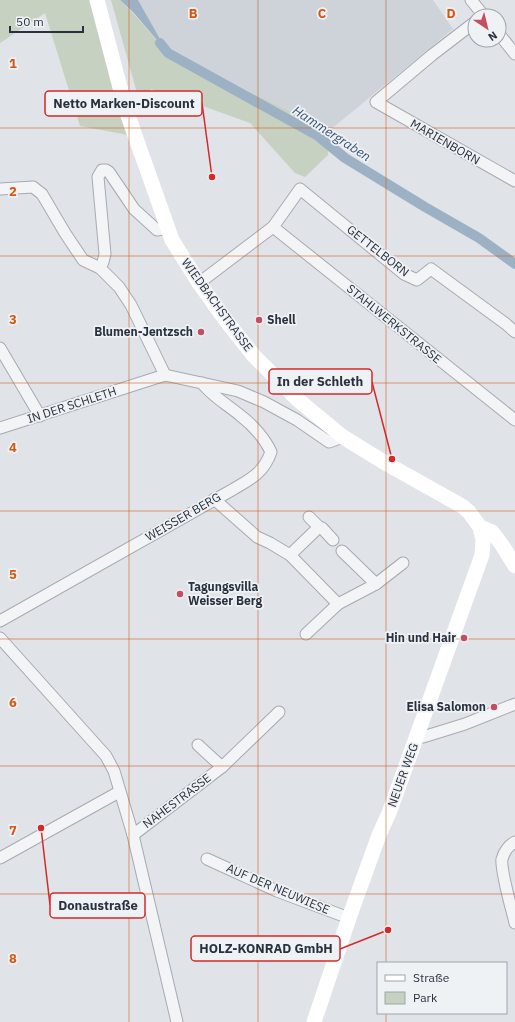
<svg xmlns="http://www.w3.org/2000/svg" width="515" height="1022" viewBox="0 0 515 1022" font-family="'IBM Plex Sans',sans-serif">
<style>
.built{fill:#ced2d9}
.green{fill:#c6d1c1}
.water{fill:#9db1c5}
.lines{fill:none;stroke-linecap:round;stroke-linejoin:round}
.canal{stroke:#9db1c5;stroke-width:10}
.street-casing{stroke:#a6aab2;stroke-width:13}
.street{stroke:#f2f4f6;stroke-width:11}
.secondary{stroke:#fff;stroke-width:15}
.grid{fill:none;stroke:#d55511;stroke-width:1;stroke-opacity:0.55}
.poi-dot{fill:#c44d61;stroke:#eff2f5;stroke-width:1.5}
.labels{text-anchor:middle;stroke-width:3.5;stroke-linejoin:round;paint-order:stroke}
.street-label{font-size:12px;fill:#2a313e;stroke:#eff2f5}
.poi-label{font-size:12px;font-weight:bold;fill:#2a313e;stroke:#eff2f5;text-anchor:end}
.water-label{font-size:13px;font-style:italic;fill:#37516f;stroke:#eff2f5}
.grid-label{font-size:13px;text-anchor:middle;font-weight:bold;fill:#d55511;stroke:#eff2f5;stroke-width:3.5;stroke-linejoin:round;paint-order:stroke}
.leader{fill:none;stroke:#d62828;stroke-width:1.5}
.callout-dot{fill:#d62828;stroke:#eff2f5;stroke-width:1.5}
.callout{fill:#eff2f5;stroke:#d62828;stroke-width:1.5}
.callout-label{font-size:13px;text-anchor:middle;font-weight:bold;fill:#2a313e}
</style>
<rect width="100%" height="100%" fill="#e0e3e8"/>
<polygon class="built" points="138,0 433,0 453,29 330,130 168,53"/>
<g class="green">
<polygon points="0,0 90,0 128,135 80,126 45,13 0,43"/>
<polygon points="111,0 120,0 132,12 168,53 330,130 328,155 305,177 295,173 250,123 200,105 151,89 142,98 137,93"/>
</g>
<polygon class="water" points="120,0 138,0 168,53 133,12"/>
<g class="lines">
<polyline class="canal" points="160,43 168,53 318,136 345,158 425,207 479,238 515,264"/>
<defs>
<g id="street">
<polyline points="471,0 484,16"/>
<polyline points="475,22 432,55 376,102 515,181"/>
<polyline points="499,34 515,54"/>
<polyline points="0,189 33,187 42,194 65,233 83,260 100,268 119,287 131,305 165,375"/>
<polyline points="273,227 515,420"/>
<polyline points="100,268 103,262 105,254 98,177 102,170 106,170 109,172 134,209 157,230 168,228"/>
<polyline points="199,283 273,227 300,189 404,274 417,280 431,269 506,324 515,332"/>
<polyline points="0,348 40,416"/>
<polyline points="0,428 165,375 238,391 264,402 297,420 329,442 343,437"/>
<polyline points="214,499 257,537 270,543 290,555 338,604"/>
<polyline points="309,517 319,527"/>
<polyline points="342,551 376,584"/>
<polyline points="290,555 319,527 322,528 333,540"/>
<path d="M0 621 232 490C250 479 263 474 271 452 265 439 253 425 241 416 228 405 213 397 202 383"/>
<polyline points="306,634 338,604 376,584 403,563"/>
<polyline points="0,638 106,756 114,771 133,835 177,1022"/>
<polyline points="417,735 423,737 465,724 515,704"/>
<polyline points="198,745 222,767"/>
<polyline points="133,835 222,767 279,712"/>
<path d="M515 842C509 845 504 852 502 859 500 869 512 910 515 923"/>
<polyline points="0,858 119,792"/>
<polyline points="207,859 277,891 349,918"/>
</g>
</defs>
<use href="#street" class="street-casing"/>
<use href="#street" class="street"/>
<g class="secondary">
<polyline points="97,0 126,110 172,240 199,283 224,318 254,356 297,399 343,437 387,464 462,506 469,512 480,527 492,532 502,545 515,566"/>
<polyline points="314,1022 349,918 379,835 389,813 482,555 483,540 480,527"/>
</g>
</g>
<path class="grid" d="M129 0V1022M258 0V1022M386 0V963M0 128H515M0 256H515M0 383H515M0 511H515M0 639H515M0 766H515M0 894H515M386 1013V1022"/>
<g class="poi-dot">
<circle cx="259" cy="320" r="4"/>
<circle cx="201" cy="332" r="4"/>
<circle cx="180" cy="594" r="4"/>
<circle cx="464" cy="638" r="4"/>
<circle cx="494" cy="707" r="4"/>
</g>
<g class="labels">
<g class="street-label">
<text transform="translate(445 142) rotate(30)" y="4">MARIENBORN</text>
<text transform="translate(378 251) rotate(38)" y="4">GETTELBORN</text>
<text transform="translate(217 305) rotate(54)" y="4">WIEDBACHSTRASSE</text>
<text transform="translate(394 324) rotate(39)" y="4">STAHLWERKSTRASSE</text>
<text transform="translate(72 405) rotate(-18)" y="4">IN DER SCHLETH</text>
<text transform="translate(183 517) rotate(-30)" y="4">WEISSER BERG</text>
<text transform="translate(403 775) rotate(-70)" y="4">NEUER WEG</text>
<text transform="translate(177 801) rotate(-37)" y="4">NAHESTRASSE</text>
<text transform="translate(278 889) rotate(23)" y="4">AUF DER NEUWIESE</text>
</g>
<g class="poi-label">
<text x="267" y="324" text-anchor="start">Shell</text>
<text x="193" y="336">Blumen-Jentzsch</text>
<text x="188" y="591" text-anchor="start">Tagungsvilla<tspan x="188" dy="14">Weisser Berg</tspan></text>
<text x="456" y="642">Hin und Hair</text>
<text x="486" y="711">Elisa Salomon</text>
</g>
<g class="water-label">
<text transform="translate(332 133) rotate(33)" y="5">Hammergraben</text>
</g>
</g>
<g class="grid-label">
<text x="193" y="18">B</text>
<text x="322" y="18">C</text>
<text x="451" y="18">D</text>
<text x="13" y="68">1</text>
<text x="13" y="196">2</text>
<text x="13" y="324">3</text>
<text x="13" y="452">4</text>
<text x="13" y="579">5</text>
<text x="13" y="707">6</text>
<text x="13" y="835">7</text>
<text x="13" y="963">8</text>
</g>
<path class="leader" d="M212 177L202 103M392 459L372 382M41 828L50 905M388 930L340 949"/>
<g class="callout-dot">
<circle cx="212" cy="177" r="4"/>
<circle cx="392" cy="459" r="4"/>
<circle cx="41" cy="828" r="4"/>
<circle cx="388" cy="930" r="4"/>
</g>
<g class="callout">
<rect x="45" y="91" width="157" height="25" rx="4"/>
<rect x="269" y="369" width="103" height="25" rx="4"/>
<rect x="50" y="893" width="95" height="25" rx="4"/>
<rect x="191" y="936" width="149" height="25" rx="4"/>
</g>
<g class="callout-label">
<text x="124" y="108">Netto Marken-Discount</text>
<text x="320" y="386">In der Schleth</text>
<text x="98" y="910">Donaustraße</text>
<text x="266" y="953">HOLZ-KONRAD GmbH</text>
</g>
<rect x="377" y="962" width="130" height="52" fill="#eff2f5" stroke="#a0a5ac"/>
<rect x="385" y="975" width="20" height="6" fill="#ffffff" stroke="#a0a5ac"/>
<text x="413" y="982" font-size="12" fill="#2a313e">Straße</text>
<rect x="385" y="992" width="20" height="12" fill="#c6d1c1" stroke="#a0a5ac"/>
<text x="413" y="1002" font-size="12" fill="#2a313e">Park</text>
<g transform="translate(487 28) rotate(145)"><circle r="19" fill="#eff2f5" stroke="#a0a5ac"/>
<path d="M0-3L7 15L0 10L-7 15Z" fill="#c44d61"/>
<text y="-6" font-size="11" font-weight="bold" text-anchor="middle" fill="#2a313e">N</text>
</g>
<path d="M10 26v6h73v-6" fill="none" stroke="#2a313e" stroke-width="2"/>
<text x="16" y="26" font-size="12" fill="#2a313e" stroke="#eff2f5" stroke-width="3" paint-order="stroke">50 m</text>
</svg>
